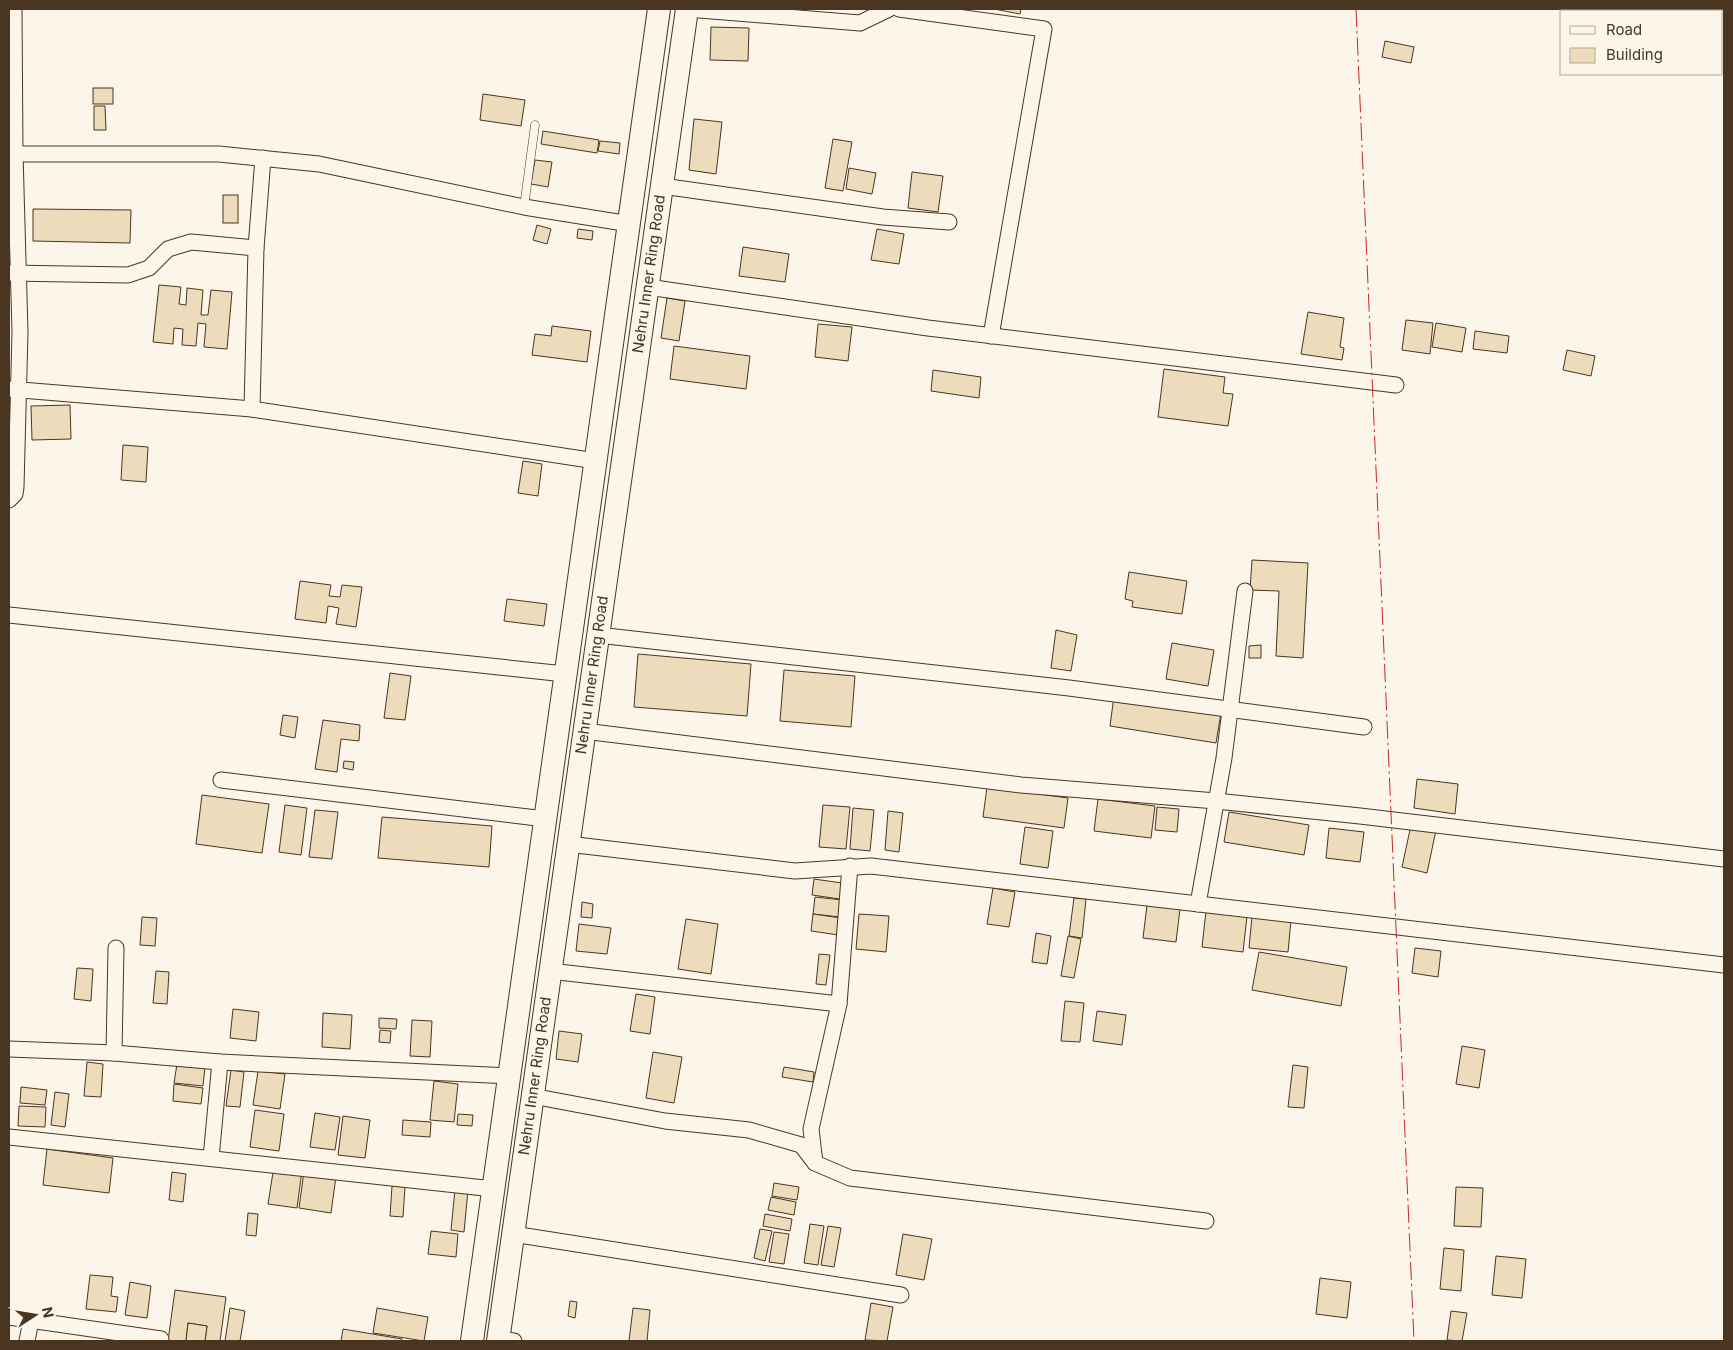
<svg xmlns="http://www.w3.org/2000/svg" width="1733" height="1350" viewBox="0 0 1733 1350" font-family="Inter,sans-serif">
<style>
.building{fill:#ecdcbc;stroke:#4a3520}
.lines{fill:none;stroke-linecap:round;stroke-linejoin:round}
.service-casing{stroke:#4a3520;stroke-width:9}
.minor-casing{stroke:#4a3520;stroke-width:17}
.primary-casing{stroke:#4a3520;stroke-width:24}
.service{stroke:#fbf6e9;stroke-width:8}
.minor{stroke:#fbf6e9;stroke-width:15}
.primary{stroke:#fbf6e9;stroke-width:22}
.power{stroke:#c62828;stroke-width:1;stroke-dasharray:18 4 2.5 4;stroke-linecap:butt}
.labels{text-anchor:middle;stroke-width:4;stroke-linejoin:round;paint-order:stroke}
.street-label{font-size:15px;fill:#4a3520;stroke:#fbf6e9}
</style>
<rect width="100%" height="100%" fill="#fbf6e9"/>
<g class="building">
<polygon points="994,9 1021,9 1020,14"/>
<polygon points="711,27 749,28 748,61 710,60"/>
<polygon points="1385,41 1414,47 1411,63 1382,57"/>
<rect x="93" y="88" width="20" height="16"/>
<polygon points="483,94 525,100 521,126 480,120"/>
<polygon points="94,106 105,106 106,130 94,130"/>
<polygon points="694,119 722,122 716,174 689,170"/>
<polygon points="543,131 599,140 597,153 541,144"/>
<polygon points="833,139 852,142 843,191 825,188"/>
<polygon points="600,141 620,143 619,154 598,151"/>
<polygon points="535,160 552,162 548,187 531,184"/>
<polygon points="849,168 876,173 872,194 846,189"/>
<polygon points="912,172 943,176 938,212 908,208"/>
<rect x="223" y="195" width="15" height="28"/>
<polygon points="33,209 131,210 130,243 33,241"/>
<polygon points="537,225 551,229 547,244 533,240"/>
<polygon points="578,229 593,231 592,240 577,238"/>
<polygon points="877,229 904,234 899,264 871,260"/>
<polygon points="743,247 789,254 785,282 739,276"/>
<polygon points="159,285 181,287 179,304 186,305 187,288 203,290 201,315 208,315 211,290 232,292 227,349 204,347 206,324 198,323 196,346 182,345 183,329 174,328 173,344 153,342"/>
<polygon points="667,298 685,301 679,341 661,338"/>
<polygon points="1308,312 1344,318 1340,347 1344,348 1342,360 1301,354"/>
<polygon points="1406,320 1433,323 1430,354 1402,350"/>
<polygon points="1436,323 1466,328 1462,352 1432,347"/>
<polygon points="818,324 852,327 848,361 815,357"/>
<polygon points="552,326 591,331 587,362 532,355 535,334 551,336"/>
<polygon points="1475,331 1509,336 1507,353 1473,349"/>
<polygon points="674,346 750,356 746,389 670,379"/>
<polygon points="1567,350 1595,356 1591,376 1563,370"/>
<polygon points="1164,369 1225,377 1223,393 1233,394 1228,426 1158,417"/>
<polygon points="933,370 981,377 979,398 931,391"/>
<polygon points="70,405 71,439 32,440 31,406"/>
<polygon points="123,445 148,447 146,482 121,480"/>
<polygon points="523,461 542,464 538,496 518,493"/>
<polygon points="1252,560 1308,563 1303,658 1276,656 1279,591 1250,590"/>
<polygon points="1129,572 1187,581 1182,614 1132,607 1133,601 1125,599"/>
<polygon points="300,581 331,585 329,596 340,597 342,585 362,587 356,627 336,624 339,608 328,606 326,623 295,619"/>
<polygon points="507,599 547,604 544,626 504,621"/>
<polygon points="1056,630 1077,635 1071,671 1051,668"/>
<polygon points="1172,643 1214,650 1208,686 1166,679"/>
<polygon points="1261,645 1261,658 1249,658 1249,646"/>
<polygon points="638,654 751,664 747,716 634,707"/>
<polygon points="784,670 855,676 851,727 780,721"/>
<polygon points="390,673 411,676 405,720 384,718"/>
<polygon points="1114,696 1221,713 1216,743 1110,726"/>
<polygon points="283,715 298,717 295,738 280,735"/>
<polygon points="323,720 360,725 359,741 341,739 337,772 315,769"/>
<polygon points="344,761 354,762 353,770 343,768"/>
<polygon points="1417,779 1458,784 1455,814 1414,808"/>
<polygon points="987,787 1068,798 1064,828 983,817"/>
<polygon points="202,795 269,804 262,853 196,844"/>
<polygon points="1098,799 1155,806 1151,838 1094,831"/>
<polygon points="285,805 307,808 301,855 279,852"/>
<polygon points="823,805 850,807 846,849 819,847"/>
<polygon points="1157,807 1179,809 1177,832 1155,830"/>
<polygon points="853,808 874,810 870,851 850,849"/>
<polygon points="315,810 338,812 332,859 309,857"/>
<polygon points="888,811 903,813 899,852 885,850"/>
<polygon points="1229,812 1309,825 1304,855 1224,842"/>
<polygon points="382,817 492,826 489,867 378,858"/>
<polygon points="1411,825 1436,830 1427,873 1402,867"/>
<polygon points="1025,827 1053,831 1048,868 1020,864"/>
<polygon points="1329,828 1364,832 1360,862 1326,858"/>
<polygon points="814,879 842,883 840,899 812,895"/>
<polygon points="993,888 1015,892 1009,927 987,924"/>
<polygon points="815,897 842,900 840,917 813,914"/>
<polygon points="1074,898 1086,899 1082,938 1069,936"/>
<polygon points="582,902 593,904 592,918 581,917"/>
<polygon points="1147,905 1180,909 1176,942 1143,938"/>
<polygon points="1206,911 1247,916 1243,952 1202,947"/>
<polygon points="813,914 841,918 839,935 811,931"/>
<polygon points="859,914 889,916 886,952 856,949"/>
<polygon points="1252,916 1291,920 1288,952 1249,948"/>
<polygon points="142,917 157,918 155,946 140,945"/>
<polygon points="686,919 718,924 711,974 678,969"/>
<polygon points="579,924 611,928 607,954 576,951"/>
<polygon points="1036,933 1051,936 1047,964 1032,962"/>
<polygon points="1068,936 1081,939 1074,978 1061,976"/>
<polygon points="1415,948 1441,951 1438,977 1412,973"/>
<polygon points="1259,952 1347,967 1341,1006 1252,990"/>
<polygon points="819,954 830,955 826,985 816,984"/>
<polygon points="77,968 93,969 91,1001 74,999"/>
<polygon points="156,971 169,972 167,1004 153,1003"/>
<polygon points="636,994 655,997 650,1034 630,1031"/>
<polygon points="1065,1001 1084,1003 1080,1042 1061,1041"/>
<polygon points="233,1009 259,1012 256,1041 230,1038"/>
<polygon points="1097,1011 1126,1015 1122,1045 1093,1041"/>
<polygon points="323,1013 352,1015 350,1049 322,1047"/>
<polygon points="379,1018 397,1019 396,1029 379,1028"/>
<polygon points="412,1020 432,1021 430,1057 410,1056"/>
<polygon points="380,1030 391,1031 390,1043 379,1042"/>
<polygon points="559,1031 582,1034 578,1062 556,1059"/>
<polygon points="1462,1046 1485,1050 1479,1088 1456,1084"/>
<polygon points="653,1052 682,1057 674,1103 646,1098"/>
<polygon points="87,1062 103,1064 101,1097 84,1096"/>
<polygon points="177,1064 205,1067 203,1086 174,1083"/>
<polygon points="1293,1065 1308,1067 1304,1108 1288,1107"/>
<polygon points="784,1067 814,1072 813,1082 782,1077"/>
<polygon points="231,1070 244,1072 240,1107 226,1106"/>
<polygon points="258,1071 285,1074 280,1109 253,1105"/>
<polygon points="434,1081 458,1084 454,1122 430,1120"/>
<polygon points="174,1084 203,1088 201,1104 173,1101"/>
<polygon points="21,1087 47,1090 45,1105 20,1103"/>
<polygon points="55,1092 69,1094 65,1127 51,1125"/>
<polygon points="19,1106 46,1107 45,1127 18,1126"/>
<polygon points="255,1110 284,1114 279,1151 250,1147"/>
<polygon points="315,1113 340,1117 335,1150 310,1147"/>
<polygon points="458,1114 473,1115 472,1126 457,1125"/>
<polygon points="343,1116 370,1120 365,1158 338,1155"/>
<polygon points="403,1120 431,1122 430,1137 402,1135"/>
<polygon points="47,1149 113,1158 109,1193 43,1185"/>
<polygon points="274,1166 302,1170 297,1208 268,1204"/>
<polygon points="304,1171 336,1176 331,1213 299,1208"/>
<polygon points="172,1172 186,1174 183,1202 169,1200"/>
<polygon points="774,1183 799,1187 797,1200 772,1196"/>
<polygon points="392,1186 405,1187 403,1217 390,1216"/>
<polygon points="1456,1187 1483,1188 1481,1227 1454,1226"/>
<polygon points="455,1189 468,1190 464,1232 451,1230"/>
<polygon points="771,1197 796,1202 794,1215 768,1210"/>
<polygon points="248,1213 258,1214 256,1236 246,1235"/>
<polygon points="765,1214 792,1219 790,1231 763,1226"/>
<polygon points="810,1224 824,1226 818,1265 804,1263"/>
<polygon points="828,1226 841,1228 834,1267 821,1265"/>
<polygon points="760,1229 772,1231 765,1261 754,1258"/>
<polygon points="431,1231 458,1234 456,1257 428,1254"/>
<polygon points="774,1232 789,1234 784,1264 769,1262"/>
<polygon points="903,1234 932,1239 924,1280 896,1275"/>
<polygon points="1444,1248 1464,1250 1461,1291 1440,1289"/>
<polygon points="1496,1256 1526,1259 1522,1298 1492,1295"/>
<polygon points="90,1275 113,1277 111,1296 118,1297 116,1312 86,1309"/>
<polygon points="1320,1278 1351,1282 1347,1318 1316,1314"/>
<polygon points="130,1282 151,1286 147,1318 125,1315"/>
<polygon points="175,1290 226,1297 220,1341 205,1341 207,1326 188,1323 186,1341 168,1341"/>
<polygon points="570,1301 577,1302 575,1318 568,1316"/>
<polygon points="871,1303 893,1307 887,1341 865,1340"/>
<polygon points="230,1308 245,1311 240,1341 225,1341"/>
<polygon points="377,1308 428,1317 424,1341 373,1333"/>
<polygon points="633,1308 650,1310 647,1341 629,1341"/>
<polygon points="1451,1311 1467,1313 1462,1341 1447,1340"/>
<polygon points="188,1323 207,1326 205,1341 186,1341"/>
<polygon points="343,1329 402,1339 402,1341 341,1341"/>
</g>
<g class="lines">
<defs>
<polyline id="service" points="524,207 535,125"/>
<g id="minor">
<polyline points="687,9 860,23 889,9"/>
<polyline points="899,9 1044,29 991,336"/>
<polyline points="9,154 219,154 319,164 524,207 630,224"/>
<polyline points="662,186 883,217 949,222"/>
<polyline points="9,273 128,275 149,268 168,249 191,242 256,248"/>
<polyline points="648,287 928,328 1396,385"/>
<polyline points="9,389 252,409 596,461"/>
<polyline points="252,409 256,248 263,158"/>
<polyline points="9,500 15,494 16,487 20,332 15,153 14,9"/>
<polyline points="9,615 565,674"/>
<polyline points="598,635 1069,688 1364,727"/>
<polyline points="584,731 1021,785 1216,801 1360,816 1724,859"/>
<polyline points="221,780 545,819"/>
<polyline points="568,844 795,871 871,866 1724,965"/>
<polyline points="850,866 839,1004 811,1129 815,1163 850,1178 1206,1221"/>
<polyline points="1198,904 1224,758 1245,591"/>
<polyline points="550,971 839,1004"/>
<polyline points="9,1049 114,1053 220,1062 510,1076"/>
<polyline points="114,1053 116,948"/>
<polyline points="532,1096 665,1121 749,1130 801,1145 815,1163"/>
<polyline points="9,1137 494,1189"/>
<polyline points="211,1158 220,1062"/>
<polyline points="513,1234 901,1295"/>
<polyline points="9,1317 161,1339"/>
<polyline points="498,1339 514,1341"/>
<polyline points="27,1341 31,1320"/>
</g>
<g id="primary">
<polyline points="472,1341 659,9"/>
<polyline points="498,1341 687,9"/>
</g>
</defs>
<use href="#service" class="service-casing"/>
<use href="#minor" class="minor-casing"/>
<use href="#primary" class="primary-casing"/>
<use href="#service" class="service"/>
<use href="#minor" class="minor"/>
<use href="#primary" class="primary"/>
<polyline class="power" points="1356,9 1414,1341"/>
</g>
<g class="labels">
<g class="street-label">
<text transform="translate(649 274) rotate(-82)" y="5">Nehru Inner Ring Road</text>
<text transform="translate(592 675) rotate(-82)" y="5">Nehru Inner Ring Road</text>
<text transform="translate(535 1076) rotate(-82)" y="5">Nehru Inner Ring Road</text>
</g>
</g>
<rect width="1733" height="1350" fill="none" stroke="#4a3520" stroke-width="20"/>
<rect x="1560" y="10" width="162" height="65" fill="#fbf6e9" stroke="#b4a999"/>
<rect x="1570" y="26" width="25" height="8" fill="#fbf6e9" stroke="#b4a999"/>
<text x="1606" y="35" font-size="15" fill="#4a3520">Road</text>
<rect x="1570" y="48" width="25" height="15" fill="#ecdcbc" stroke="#b4a999"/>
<text x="1606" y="60" font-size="15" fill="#4a3520">Building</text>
<g transform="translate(35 1315) rotate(78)" stroke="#fbf6e9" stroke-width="4" paint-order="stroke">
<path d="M0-4L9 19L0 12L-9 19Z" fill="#4a3520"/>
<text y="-8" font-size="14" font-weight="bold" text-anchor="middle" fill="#4a3520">N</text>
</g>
</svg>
